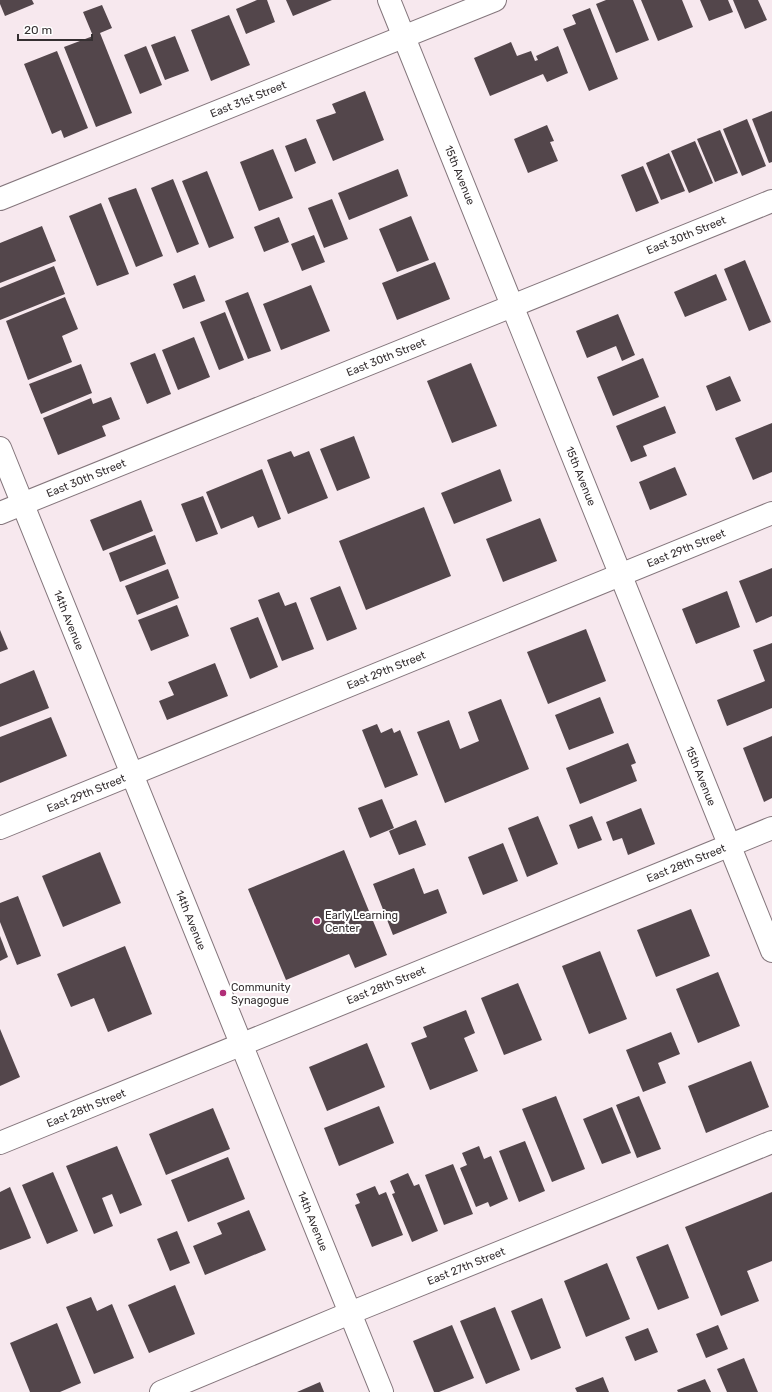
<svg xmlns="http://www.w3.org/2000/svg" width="772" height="1392" viewBox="0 0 772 1392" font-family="Rubik,sans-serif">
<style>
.building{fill:#53464b}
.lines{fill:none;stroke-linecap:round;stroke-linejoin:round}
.minor-casing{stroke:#84767c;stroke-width:24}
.minor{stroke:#fff;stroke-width:22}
.poi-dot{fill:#b12e78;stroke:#fff;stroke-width:1.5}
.labels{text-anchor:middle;stroke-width:4;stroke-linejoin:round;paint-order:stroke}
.street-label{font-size:11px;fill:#352f31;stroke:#fff}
.poi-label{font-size:11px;fill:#352f31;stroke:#fff;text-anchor:start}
</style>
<rect width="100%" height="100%" fill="#f7e8ee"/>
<g class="building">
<polygon points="0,0 32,0 34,4 5,16 0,4"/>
<polygon points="257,0 267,0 275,22 246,34 236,9"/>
<polygon points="286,0 332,0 293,16"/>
<polygon points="606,0 633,0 649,40 616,53 596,4"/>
<polygon points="641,0 682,0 693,27 658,41"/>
<polygon points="700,0 728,0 733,12 709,21"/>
<polygon points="733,0 758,0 767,20 745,29"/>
<polygon points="102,5 112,28 100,33 132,113 96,127 64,47 93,36 83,12"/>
<polygon points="590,8 618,79 589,91 563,29 576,24 572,15"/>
<polygon points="229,15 250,65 211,81 191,30"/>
<polygon points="175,36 189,71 165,80 151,45"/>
<polygon points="511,42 517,56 531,51 535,61 538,60 536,56 558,46 568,73 547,82 543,74 490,96 474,58"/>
<polygon points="146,46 162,85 140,94 124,55"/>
<polygon points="57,51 88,128 64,138 61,130 52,134 24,64"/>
<polygon points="365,91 384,140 333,161 316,120 336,113 332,104"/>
<polygon points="772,111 772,162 769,163 752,119"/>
<polygon points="747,119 766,166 742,176 723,129"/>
<polygon points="547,125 554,141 550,142 558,161 528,173 514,139"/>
<polygon points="720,130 738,173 715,182 697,139"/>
<polygon points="306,138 316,163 295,172 285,146"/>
<polygon points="695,141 713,183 689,193 671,151"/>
<polygon points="273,149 293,198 259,211 240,162"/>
<polygon points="669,153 685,191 661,200 646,163"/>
<polygon points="643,166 659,203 636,212 621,175"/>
<polygon points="398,169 408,196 349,220 338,193"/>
<polygon points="207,171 234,238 209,248 182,181"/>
<polygon points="173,179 199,244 177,253 151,188"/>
<polygon points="136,188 163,256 136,267 108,198"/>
<polygon points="332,199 348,239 324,248 308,208"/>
<polygon points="101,203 129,274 97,286 69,216"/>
<polygon points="411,216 429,260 397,272 379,229"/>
<polygon points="279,217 289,242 264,252 254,227"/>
<polygon points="42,226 56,261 0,283 0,243"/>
<polygon points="314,235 325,262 302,271 291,244"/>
<polygon points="745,260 771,322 749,331 724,269"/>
<polygon points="435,262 450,299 397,320 382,283"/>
<polygon points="54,266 65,294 0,320 0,288"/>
<polygon points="716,274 727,300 685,317 674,292"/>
<polygon points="195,275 205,301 183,309 173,284"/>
<polygon points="311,285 330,331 281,350 263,304"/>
<polygon points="248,292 271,351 248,359 225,301"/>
<polygon points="65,297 78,329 62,336 72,362 28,380 6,321"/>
<polygon points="225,312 244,360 219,370 200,322"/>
<polygon points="618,314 635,355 622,361 616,346 587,358 576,331"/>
<polygon points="194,337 210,377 178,390 162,350"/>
<polygon points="155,353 171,394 147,404 130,363"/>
<polygon points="643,358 659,397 613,416 597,377"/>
<polygon points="471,363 497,426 452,443 427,381"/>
<polygon points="81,364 92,393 41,414 29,384"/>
<polygon points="730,376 741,401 716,411 706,386"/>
<polygon points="111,397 120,419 102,426 106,436 58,455 43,418 91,398 93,404"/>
<polygon points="665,406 676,433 643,446 647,456 631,462 616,426"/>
<polygon points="772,423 772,472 753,480 735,438"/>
<polygon points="354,436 370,478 337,491 320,449"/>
<polygon points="291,451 294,457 309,451 328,498 288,514 267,460"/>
<polygon points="675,467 687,495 650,510 639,482"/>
<polygon points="262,469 281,519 258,528 253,516 221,529 206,492"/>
<polygon points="500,469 512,501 454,524 441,493"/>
<polygon points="203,496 218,534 196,542 181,504"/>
<polygon points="141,500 153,531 103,551 90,520"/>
<polygon points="424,507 451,576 366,610 339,541"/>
<polygon points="540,518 557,561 503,582 486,539"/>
<polygon points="155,535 166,564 120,582 109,553"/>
<polygon points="772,568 772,616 756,623 739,581"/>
<polygon points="168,569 179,598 137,615 125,586"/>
<polygon points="340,586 357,629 327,641 310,598"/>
<polygon points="727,591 740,627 696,644 682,609"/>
<polygon points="279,592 285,606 296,602 314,649 282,661 258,600"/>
<polygon points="177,605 189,636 151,651 138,620"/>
<polygon points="258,617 278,667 250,679 230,628"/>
<polygon points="586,629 606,681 548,704 527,652"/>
<polygon points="0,630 8,649 0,652"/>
<polygon points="772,643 772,708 727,726 717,700 765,681 753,650"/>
<polygon points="215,663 228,696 167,720 159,701 174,695 168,682"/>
<polygon points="34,670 49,708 0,727 0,684"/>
<polygon points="600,697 614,733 569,750 555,715"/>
<polygon points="501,699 529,769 445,803 417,732 449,720 460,749 479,741 468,712"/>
<polygon points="51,717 67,756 0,783 0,737"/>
<polygon points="377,724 381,733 392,728 394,733 400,730 418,775 385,788 362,730"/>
<polygon points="772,736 772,798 764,802 743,748"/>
<polygon points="628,743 636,763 631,765 637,781 580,804 566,768"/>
<polygon points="382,799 394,828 370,838 358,808"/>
<polygon points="641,808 655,844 628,855 622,838 613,841 606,822"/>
<polygon points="538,816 558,864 527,877 508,828"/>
<polygon points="592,816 602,840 578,849 569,825"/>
<polygon points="416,820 426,845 399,855 389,831"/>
<polygon points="503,843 518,881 483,895 468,857"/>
<polygon points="344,850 387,955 355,968 349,954 286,980 248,889"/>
<polygon points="100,852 121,903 63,927 42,876"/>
<polygon points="414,868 424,894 438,889 447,913 393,935 373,884"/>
<polygon points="18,896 41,956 17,965 0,922 0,903"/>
<polygon points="691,909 710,956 656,977 637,930"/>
<polygon points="0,936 8,957 0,961"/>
<polygon points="125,946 152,1014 108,1032 94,998 71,1007 57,974"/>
<polygon points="600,951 627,1019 589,1034 562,966"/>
<polygon points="718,972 740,1026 698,1043 676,989"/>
<polygon points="518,983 542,1040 504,1055 481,998"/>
<polygon points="466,1010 475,1033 464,1038 478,1071 430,1090 411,1043 427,1037 423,1027"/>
<polygon points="0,1029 20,1077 0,1086"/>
<polygon points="671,1032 680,1054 658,1063 666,1083 643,1092 626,1050"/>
<polygon points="367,1043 385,1087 327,1111 309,1067"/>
<polygon points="751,1061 769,1107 706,1133 688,1086"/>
<polygon points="556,1096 585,1169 552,1182 522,1109"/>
<polygon points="639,1096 661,1149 637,1158 616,1105"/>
<polygon points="379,1106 394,1143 339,1166 324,1128"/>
<polygon points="612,1107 631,1153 602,1164 583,1119"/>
<polygon points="213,1108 230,1149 166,1175 149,1134"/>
<polygon points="525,1141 545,1191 519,1202 499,1151"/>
<polygon points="117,1146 142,1205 120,1214 112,1194 102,1198 113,1226 94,1234 66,1166"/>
<polygon points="479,1146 484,1159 491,1156 508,1199 490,1207 488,1202 476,1207 460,1168 467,1165 462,1153"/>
<polygon points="228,1157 245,1199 188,1222 171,1180"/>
<polygon points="453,1164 473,1214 444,1225 425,1175"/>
<polygon points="53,1172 78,1231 47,1244 22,1185"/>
<polygon points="408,1173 414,1186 419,1184 438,1231 412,1242 392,1194 395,1193 390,1181"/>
<polygon points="375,1186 379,1195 386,1192 403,1235 372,1247 355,1205 360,1203 356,1194"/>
<polygon points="10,1187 31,1238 0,1250 0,1192"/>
<polygon points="772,1192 772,1261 747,1271 759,1301 721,1316 685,1227"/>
<polygon points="249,1210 266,1250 205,1275 193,1246 222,1234 217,1223"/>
<polygon points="177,1231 190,1263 170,1271 157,1239"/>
<polygon points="668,1244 689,1298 658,1310 636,1257"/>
<polygon points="607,1263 630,1319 586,1337 564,1281"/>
<polygon points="175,1285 195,1334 149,1353 128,1305"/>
<polygon points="91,1297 97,1311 112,1304 134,1358 94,1374 66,1307"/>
<polygon points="542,1298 561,1348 531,1360 511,1311"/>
<polygon points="495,1307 520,1370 486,1384 460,1321"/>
<polygon points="57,1323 81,1383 60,1392 30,1392 10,1343"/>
<polygon points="452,1325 474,1378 439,1392 434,1392 413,1341"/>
<polygon points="718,1325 728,1349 706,1358 696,1334"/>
<polygon points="648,1328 658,1352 635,1361 625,1337"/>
<polygon points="744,1358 758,1392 727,1392 717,1369"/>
<polygon points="603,1377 609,1392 577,1392 575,1388"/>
<polygon points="705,1379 711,1392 678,1392 677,1390"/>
<polygon points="320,1382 324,1392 297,1392"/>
</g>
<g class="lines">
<defs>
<g id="minor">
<polyline points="389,0 772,951"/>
<polyline points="0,199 495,0"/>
<polyline points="0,448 382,1392"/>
<polyline points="0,513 772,201"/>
<polyline points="0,828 772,513"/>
<polyline points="0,1143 772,828"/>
<polyline points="161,1392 350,1313 772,1142"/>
</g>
</defs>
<use href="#minor" class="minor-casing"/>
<use href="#minor" class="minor"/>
</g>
<g class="poi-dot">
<circle cx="317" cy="921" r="4"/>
<circle cx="223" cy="993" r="4"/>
</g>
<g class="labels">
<g class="street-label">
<text transform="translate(248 99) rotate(-22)" y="4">East 31st Street</text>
<text transform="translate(460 175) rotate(68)" y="4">15th Avenue</text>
<text transform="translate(686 235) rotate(-22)" y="4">East 30th Street</text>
<text transform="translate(386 357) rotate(-22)" y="4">East 30th Street</text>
<text transform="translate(581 476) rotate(68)" y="4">15th Avenue</text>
<text transform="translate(86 478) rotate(-22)" y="4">East 30th Street</text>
<text transform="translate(686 548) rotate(-22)" y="4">East 29th Street</text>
<text transform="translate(69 620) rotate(68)" y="4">14th Avenue</text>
<text transform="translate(386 670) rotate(-22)" y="4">East 29th Street</text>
<text transform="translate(701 776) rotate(68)" y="4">15th Avenue</text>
<text transform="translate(86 793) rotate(-22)" y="4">East 29th Street</text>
<text transform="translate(686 863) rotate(-22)" y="4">East 28th Street</text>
<text transform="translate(191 920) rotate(68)" y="4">14th Avenue</text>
<text transform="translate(386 985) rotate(-22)" y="4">East 28th Street</text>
<text transform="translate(86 1108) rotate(-22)" y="4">East 28th Street</text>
<text transform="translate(313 1221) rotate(68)" y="4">14th Avenue</text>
<text transform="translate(466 1266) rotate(-22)" y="4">East 27th Street</text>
</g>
<g class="poi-label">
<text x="325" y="919">Early Learning<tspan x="325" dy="13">Center</tspan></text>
<text x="231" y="991">Community<tspan x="231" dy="13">Synagogue</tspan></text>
</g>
</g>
<path d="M18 34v6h74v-6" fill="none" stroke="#352f31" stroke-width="2"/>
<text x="24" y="34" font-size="12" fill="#352f31" stroke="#ffffff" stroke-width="3" paint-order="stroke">20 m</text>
</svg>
